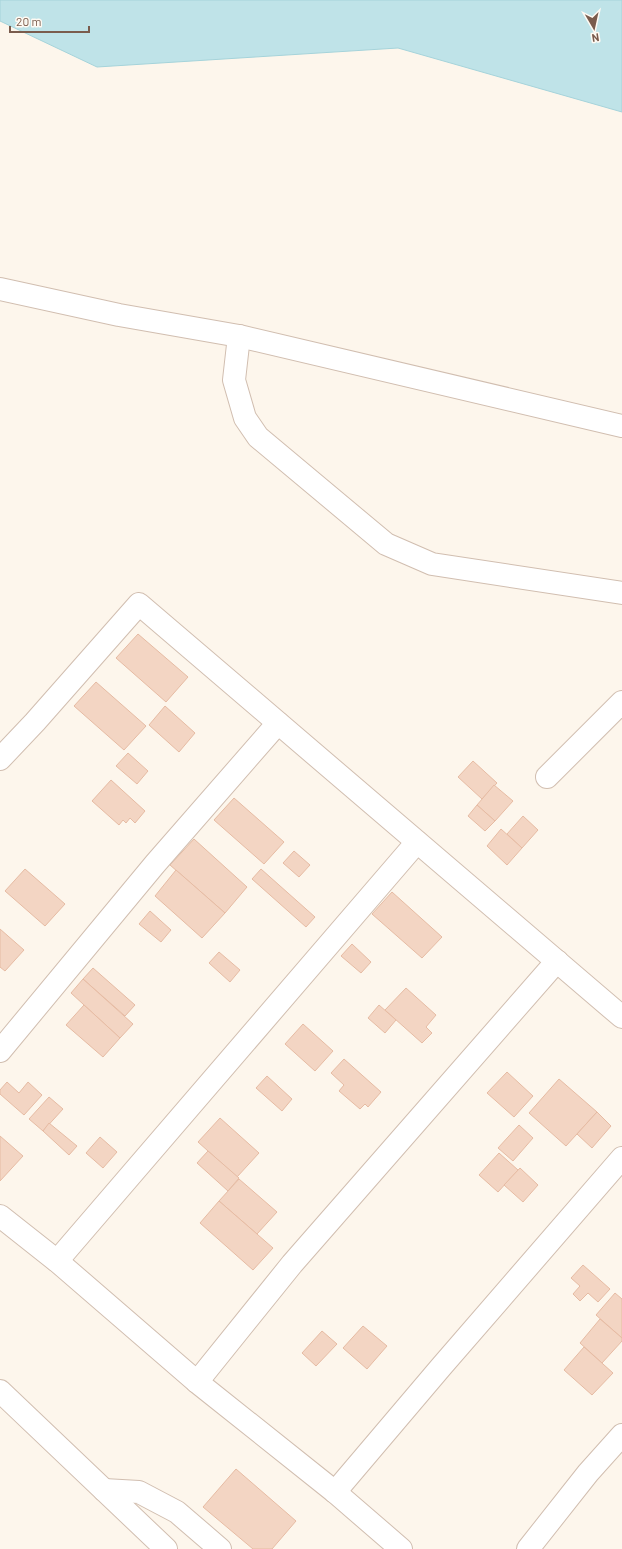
<svg xmlns="http://www.w3.org/2000/svg" width="622" height="1549" viewBox="0 0 622 1549" font-family="Barlow,sans-serif">
<style>
.water{fill:#bfe3e8;stroke:#a5d3da}
.building{fill:#f3d5c3;stroke:#e6bba3}
.lines{fill:none;stroke-linecap:round;stroke-linejoin:round}
.street-casing{stroke:#d1beb0;stroke-width:24}
.street{stroke:#fff;stroke-width:22}
</style>
<rect width="100%" height="100%" fill="#fdf6ec"/>
<polygon class="water" points="0,0 622,0 622,112 398,48 97,67 0,21"/>
<g class="building">
<polygon points="138,634 188,677 166,702 116,658"/>
<polygon points="96,682 146,726 124,750 74,706"/>
<polygon points="165,706 195,733 179,752 149,725"/>
<polygon points="128,753 148,771 137,784 116,766"/>
<polygon points="473,761 497,783 482,799 458,777"/>
<polygon points="111,780 145,811 135,823 130,818 126,823 123,820 119,825 92,801"/>
<polygon points="494,785 513,801 495,821 477,805"/>
<polygon points="234,798 284,842 264,864 214,820"/>
<polygon points="477,805 495,821 485,831 468,816"/>
<polygon points="523,816 538,830 522,848 507,834"/>
<polygon points="501,829 522,848 507,865 487,846"/>
<polygon points="194,839 247,887 225,913 170,865"/>
<polygon points="294,851 310,865 299,877 283,863"/>
<polygon points="25,869 65,904 45,926 5,891"/>
<polygon points="261,869 315,917 306,927 252,879"/>
<polygon points="176,870 225,913 202,938 155,896"/>
<polygon points="392,892 442,937 422,958 372,914"/>
<polygon points="150,911 171,930 161,942 139,924"/>
<polygon points="0,929 24,950 5,971 0,967"/>
<polygon points="352,944 371,962 361,973 341,956"/>
<polygon points="219,952 240,970 230,982 209,963"/>
<polygon points="93,968 135,1005 125,1016 83,979"/>
<polygon points="83,979 133,1024 120,1038 71,993"/>
<polygon points="406,988 436,1015 426,1027 432,1033 422,1043 385,1010"/>
<polygon points="84,1005 120,1038 103,1057 66,1025"/>
<polygon points="379,1005 396,1020 385,1033 368,1018"/>
<polygon points="303,1024 333,1051 315,1071 285,1044"/>
<polygon points="344,1059 381,1092 368,1107 365,1104 360,1109 339,1091 344,1085 331,1073"/>
<polygon points="507,1072 533,1096 514,1117 487,1093"/>
<polygon points="267,1076 292,1099 282,1111 256,1088"/>
<polygon points="559,1079 597,1112 566,1146 529,1113"/>
<polygon points="7,1082 19,1093 28,1082 42,1095 24,1115 0,1094 0,1090"/>
<polygon points="49,1097 63,1109 43,1131 29,1119"/>
<polygon points="597,1112 611,1126 592,1148 577,1134"/>
<polygon points="220,1118 259,1153 237,1177 198,1142"/>
<polygon points="49,1123 77,1146 69,1155 43,1131"/>
<polygon points="519,1125 533,1138 513,1161 498,1148"/>
<polygon points="0,1136 23,1156 0,1181"/>
<polygon points="100,1137 117,1152 103,1168 86,1153"/>
<polygon points="208,1151 239,1178 228,1191 197,1163"/>
<polygon points="499,1153 518,1170 498,1192 479,1175"/>
<polygon points="520,1168 538,1185 523,1202 504,1185"/>
<polygon points="239,1179 277,1212 257,1234 219,1201"/>
<polygon points="219,1201 273,1248 253,1270 200,1223"/>
<polygon points="583,1265 610,1289 598,1302 588,1293 580,1301 573,1294 580,1286 571,1278"/>
<polygon points="615,1293 622,1299 622,1338 596,1315"/>
<polygon points="600,1319 622,1338 622,1341 602,1363 580,1343"/>
<polygon points="363,1326 387,1346 367,1369 343,1348"/>
<polygon points="322,1331 337,1344 316,1366 302,1353"/>
<polygon points="584,1347 613,1373 592,1395 564,1370"/>
<polygon points="236,1469 296,1521 272,1549 253,1549 203,1507"/>
</g>
<g class="lines">
<defs>
<g id="street">
<polyline points="0,289 119,315 239,336 622,426"/>
<polyline points="239,336 234,380 245,418 258,437 386,544 432,564 622,593"/>
<polyline points="0,759 35,722 139,604 622,1017"/>
<polyline points="547,777 622,702"/>
<polyline points="0,1051 155,864 278,723"/>
<polyline points="0,1216 57,1261 197,1382 335,1492 401,1549"/>
<polyline points="57,1261 417,842"/>
<polyline points="197,1382 292,1264 557,961"/>
<polyline points="0,1391 166,1549"/>
<polyline points="104,1490 139,1492 177,1512 220,1549"/>
<polyline points="335,1492 441,1367 622,1158"/>
<polyline points="528,1549 588,1473 622,1435"/>
</g>
</defs>
<use href="#street" class="street-casing"/>
<use href="#street" class="street"/>
</g>
<g transform="translate(594 28) rotate(171)" stroke="#fffaf3" stroke-width="3" paint-order="stroke">
<path d="M0-3L7 15L0 10L-7 15Z" fill="#7a5c4d"/>
<text y="-6" font-size="11" font-weight="bold" text-anchor="middle" fill="#7a5c4d">N</text>
</g>
<path d="M10 26v6h79v-6" fill="none" stroke="#7a5c4d" stroke-width="2"/>
<text x="16" y="26" font-size="12" fill="#7a5c4d" stroke="#fffaf3" stroke-width="3" paint-order="stroke">20 m</text>
</svg>
